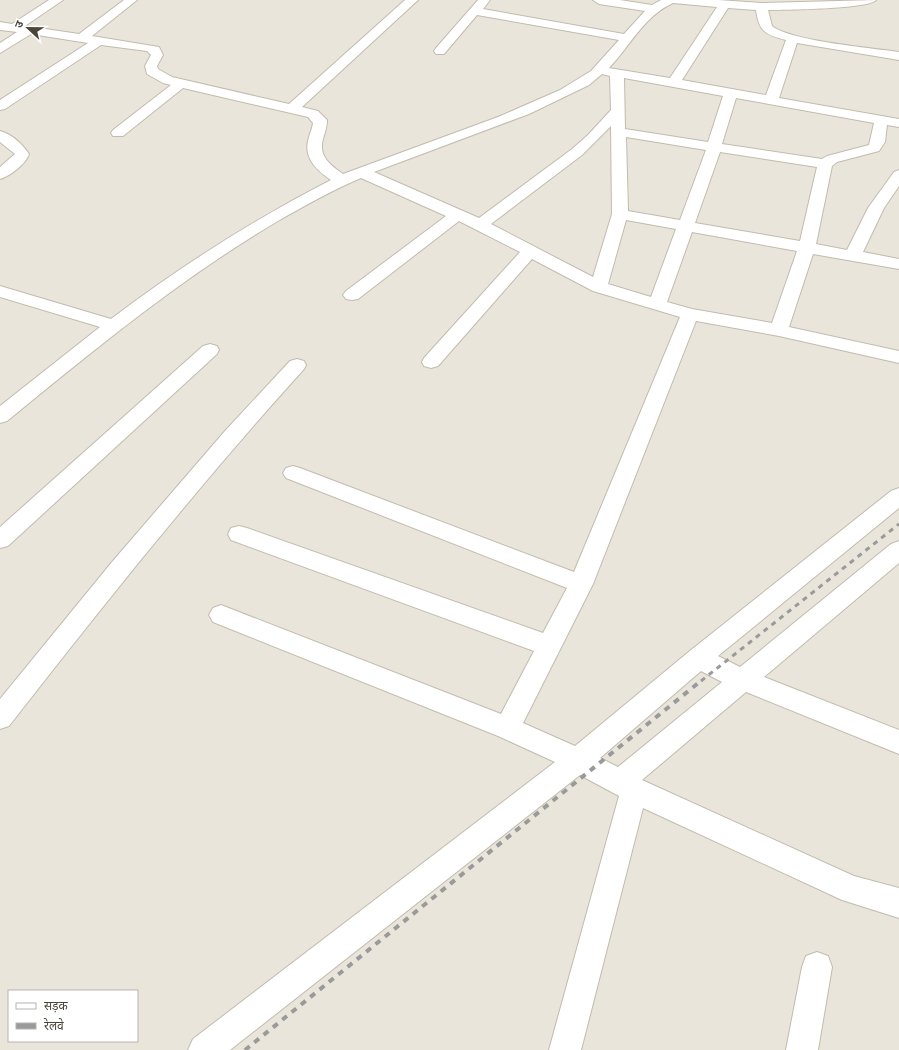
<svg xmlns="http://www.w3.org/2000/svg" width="899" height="1050" viewBox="0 0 899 1050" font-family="Signika,'Noto Sans Devanagari',sans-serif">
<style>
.residential{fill:#eae5da;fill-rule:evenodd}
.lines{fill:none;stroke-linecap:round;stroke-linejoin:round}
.street-casing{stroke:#c2bbae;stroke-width:2}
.street{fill:#fff;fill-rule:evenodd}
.rail-far1{stroke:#9a9a9a;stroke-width:3;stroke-dasharray:5 5;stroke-linecap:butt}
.rail{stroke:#9a9a9a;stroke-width:4;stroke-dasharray:6 6;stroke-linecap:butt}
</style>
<rect width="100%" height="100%" fill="#f6f3ec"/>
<path class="residential" d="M0 0H899V1050H0ZM9 991H137V1041H9Z"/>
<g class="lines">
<defs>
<g id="street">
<path d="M49 0H63L25 26 79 34 124 0H137L92 36 159 47 163 55 157 66 158 69 172 77 289 104 405 0H418L302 107 318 111 327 120C327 127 325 132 323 139 318 156 330 165 343 174L498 117 560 90 591 71 619 40 477 15 444 54H436L434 51 436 48 478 0H490L483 9 624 34 645 11 599 4 593 0H620L652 5 661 0H718L762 3 876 0C870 9 784 10 768 10L772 26C791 41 871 48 899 52V60L797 43 779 98 899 119V127L887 125 885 142 879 151 837 162 832 166 816 244 847 250 868 208 894 172 899 170V186L884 208 863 252 899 259V269L813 254 789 327 899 351V363L779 336 696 321 593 584 523 723 575 746 691 650 891 491 899 488V508L718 656 740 667 891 544 899 541V563L764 677 899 730V754L746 692 642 780 854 876 899 888V918L842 900 643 808 581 1050H549L619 796 580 775 230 1050H188L193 1039 555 762 498 736 213 622 209 615 213 608 221 605 501 714 534 651 231 540 228 534 231 528 239 526 247 528 543 633 567 588 286 478 283 473 286 468 293 466 300 468 574 572 680 317 593 291 532 259 438 366 431 368 424 366 422 362 424 358 520 252 459 221 358 299 352 300 346 299 343 295 346 291 446 216 361 178C332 190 304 206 278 221 181 278 94 350 7 421L0 423V406L100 327 0 297V286L111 319C181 266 253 220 331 180 318 171 304 159 308 141 309 135 312 130 313 123L308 117 183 88 123 136H113L111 133 113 130 171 85 163 83 147 74 145 66 151 55 147 51 101 45 5 109 0 110V100L88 43 31 34 0 53V43L17 32 0 30V22L12 24ZM673 3 717 7 670 78 609 68C630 46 644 16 673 3ZM728 8 756 10C759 32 766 35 786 40L766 95 682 80ZM602 74 610 76 611 110 588 135 572 149 479 218 374 172 529 114 589 85ZM624 78 723 96 708 142 625 129ZM736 98 874 123 869 145 827 156 822 159 722 144ZM611 126 612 214 593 277 491 224 582 155ZM626 137 706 150 680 220 628 211ZM720 152 817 167 800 241 695 223ZM626 220 676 229 651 297 608 284ZM692 232 797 251 772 323 692 309 667 302ZM701 671 722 682 618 767 600 758Z"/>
<path d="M0 131C12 134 22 144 29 154 26 164 10 176 0 179V167L15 154 0 142Z"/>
<polygon points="210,344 217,346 219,350 217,354 8,546 0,548 0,527 203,346"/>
<path d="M297 359 304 361 306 365 304 369C200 484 104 604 9 726L0 729V699L112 562 225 431 290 361Z"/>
<polygon points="817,952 828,956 832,967 818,1050 786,1050 802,967 806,956"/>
</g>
</defs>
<use href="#street" class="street-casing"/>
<use href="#street" class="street"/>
<polyline class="rail-far1" points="701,681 899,524"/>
<polyline class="rail" points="245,1050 702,680"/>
</g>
<rect x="8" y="990" width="130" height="52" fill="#ffffff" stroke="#b7b4b0"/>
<rect x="16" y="1003" width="20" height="6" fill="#ffffff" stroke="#b7b4b0"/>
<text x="44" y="1010" font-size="12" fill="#4b4439">सड़क</text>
<rect x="16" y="1023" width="20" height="6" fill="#9a9a9a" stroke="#b7b4b0"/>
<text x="44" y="1030" font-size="12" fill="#4b4439">रेलवे</text>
<g transform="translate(28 28) rotate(292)" stroke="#ffffff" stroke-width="3" paint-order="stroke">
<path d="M0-3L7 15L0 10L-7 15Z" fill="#4b4439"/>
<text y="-6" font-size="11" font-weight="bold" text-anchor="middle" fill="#4b4439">उ</text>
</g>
</svg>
